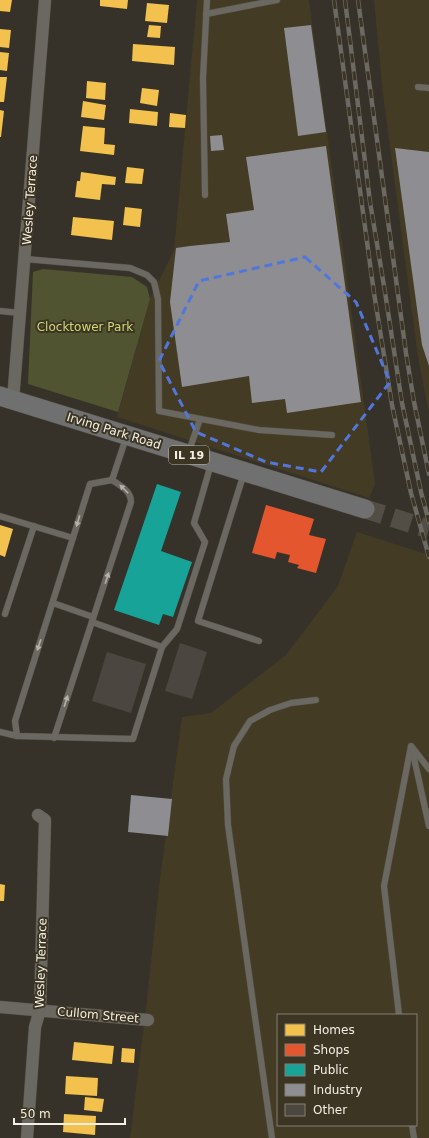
<svg xmlns="http://www.w3.org/2000/svg" width="429" height="1138" viewBox="0 0 429 1138" font-family="'DejaVu Sans',sans-serif">
<style>
.built{fill:#433b24;fill-rule:evenodd}
.green{fill:#515431}
.homes{fill:#f2c14e}
.shops{fill:#e4572e}
.public{fill:#17a398}
.industry{fill:#8d8d92}
.building{fill:#4b463f}
.lines{fill:none;stroke-linecap:round;stroke-linejoin:round}
.primary-tunnel{stroke:#524e45;stroke-width:19;stroke-dasharray:19 10;stroke-linecap:butt}
.lane-casing{stroke:#514d45;stroke-width:7}
.street-casing{stroke:#514d45;stroke-width:13}
.primary-casing{stroke:#514d45;stroke-width:20}
.lane{stroke:#6b6861;stroke-width:6}
.street{stroke:#6b6861;stroke-width:12}
.primary{stroke:#707070;stroke-width:19}
.rail-casing{stroke:#6c6963;stroke-width:4.5}
.rail{stroke:#3c3523;stroke-width:3;stroke-dasharray:9;stroke-linecap:butt}
.oneway{fill:#b6b2a9}
.marked{fill:none;stroke:#5276db;stroke-width:3;stroke-dasharray:8 5;stroke-linejoin:round}
.labels{text-anchor:middle;stroke-width:4;stroke-linejoin:round;paint-order:stroke}
.shield{fill:#3c3523;stroke:#bcb7aa;stroke-width:1}
.shield-label{font-size:11px;font-weight:bold;fill:#f3efe4}
.street-label{font-size:12px;fill:#f3efe4;stroke:#3c3523}
.park-label{font-size:12px;fill:#ced974;stroke:#3c3523}
</style>
<rect width="100%" height="100%" fill="#363229"/>
<g class="built">
<polygon points="197,0 309,0 375,484 369,498 117,417 150,299 174,250"/>
<polygon points="374,0 429,0 429,414 418,357 383,94"/>
<path d="M357 532 429 555V1138H130L146 1008 160 879 182 717 211 713 286 655 338 586ZM278 1015H416V1125H278Z"/>
</g>
<polygon class="green" points="43,269 132,277 147,287 150,299 118,412 28,384 33,272"/>
<g class="homes">
<polygon points="0,0 12,0 10,12 0,11"/>
<polygon points="100,0 128,0 127,9 100,6"/>
<polygon points="147,3 169,5 167,23 145,21"/>
<polygon points="149,25 161,26 160,38 147,37"/>
<polygon points="0,29 11,30 9,48 0,47"/>
<polygon points="133,44 175,47 174,65 132,61"/>
<polygon points="0,52 9,53 7,71 0,70"/>
<polygon points="0,77 7,77 4,102 0,102"/>
<polygon points="87,81 106,83 105,100 86,98"/>
<polygon points="142,88 159,90 157,106 140,103"/>
<polygon points="83,101 106,105 104,120 81,117"/>
<polygon points="130,109 158,112 157,126 129,123"/>
<polygon points="0,110 4,111 1,137 0,137"/>
<polygon points="170,113 186,115 185,128 169,127"/>
<polygon points="83,126 105,128 104,144 115,145 114,155 80,151"/>
<polygon points="127,167 144,169 142,184 125,183"/>
<polygon points="81,172 116,177 115,185 102,184 100,200 75,197 77,181 80,181"/>
<polygon points="125,207 142,209 140,227 123,225"/>
<polygon points="73,217 114,221 112,240 71,235"/>
<polygon points="0,525 13,529 5,557 0,555"/>
<polygon points="0,884 5,885 4,901 0,901"/>
<polygon points="74,1042 114,1046 112,1064 72,1060"/>
<polygon points="122,1048 135,1049 134,1063 121,1062"/>
<polygon points="66,1076 98,1078 97,1096 65,1094"/>
<polygon points="85,1097 104,1099 102,1112 84,1110"/>
<polygon points="64,1114 96,1116 95,1135 63,1132"/>
</g>
<polygon class="shops" points="266,505 314,519 309,535 326,539 316,573 297,568 299,565 288,562 290,555 277,552 275,559 252,553"/>
<polygon class="public" points="157,484 181,492 161,551 192,562 173,617 163,614 159,625 114,610"/>
<g class="industry">
<polygon points="311,25 326,132 298,136 284,28"/>
<polygon points="222,135 224,150 211,151 210,136"/>
<polygon points="326,146 361,402 287,413 285,399 252,403 249,376 182,387 170,302 176,248 190,246 230,242 226,214 254,210 246,157"/>
<polygon points="395,148 429,152 429,366 422,345"/>
<polygon points="131,795 172,799 168,836 128,832"/>
</g>
<g class="building">
<polygon points="180,643 207,652 192,699 165,691"/>
<polygon points="107,652 146,664 131,713 92,701"/>
</g>
<g class="lines">
<polyline class="primary-tunnel" points="365,509 429,529"/>
<defs>
<g id="lane">
<polyline points="206,14 277,0"/>
<polyline points="418,87 429,88"/>
<polyline points="205,195 203,78 207,0"/>
<polyline points="25,259 130,268 147,275 154,282 158,299 159,411 259,430 332,435"/>
<polyline points="0,311 20,313"/>
<polyline points="189,451 200,419"/>
<polyline points="244,473 198,621 259,641"/>
<polyline points="112,480 126,438"/>
<polyline points="0,516 73,538"/>
<polyline points="53,603 93,617"/>
<polyline points="5,614 34,526"/>
<polyline points="162,647 177,629 205,542 194,523 211,464"/>
<polyline points="0,732 17,736 133,739 162,647 92,622"/>
<path d="M17 736 15 721 90 484 112 480C121 486 131 491 131 502L54 738"/>
<polyline points="412,747 429,769"/>
<polyline points="412,749 429,826"/>
<polyline points="399,1015 384,886 411,746"/>
<polyline points="412,1125 414,1138"/>
<polyline points="272,1138 228,825 226,779 234,746 250,721 270,710 291,703 316,700"/>
</g>
<g id="street">
<polyline points="13,400 45,0"/>
<polyline points="0,1007 148,1020"/>
<polyline points="27,1138 35,1027 40,1010 45,820 38,815"/>
</g>
<polyline id="primary" points="0,396 365,509"/>
</defs>
<use href="#lane" class="lane-casing"/>
<use href="#street" class="street-casing"/>
<use href="#primary" class="primary-casing"/>
<use href="#lane" class="lane"/>
<use href="#street" class="street"/>
<use href="#primary" class="primary"/>
<defs>
<g id="rail">
<polyline points="334,0 374,293 392,405 411,493 429,557"/>
<polyline points="345,0 370,202 385,292 402,403 421,492 429,522"/>
<polyline points="358,0 406,353 414,402 429,474"/>
</g>
</defs>
<use href="#rail" class="rail-casing"/>
<use href="#rail" class="rail"/>
</g>
<defs><path id="oneway-solid" d="M-6-.8H1V-3.2L6.5 0L1 3.2V.8H-6Z"/></defs>
<g class="oneway">
<use href="#oneway-solid" transform="translate(124 489) rotate(-135)"/>
<use href="#oneway-solid" transform="translate(78 521) rotate(107)"/>
<use href="#oneway-solid" transform="translate(107 578) rotate(-72)"/>
<use href="#oneway-solid" transform="translate(39 645) rotate(108)"/>
<use href="#oneway-solid" transform="translate(66 701) rotate(-72)"/>
</g>
<path class="marked" d="M305 257 356 302 390 382 321 472 266 462 196 432 159 361 199 281Z"/>
<g class="labels">
<rect class="shield" x="169" y="446" width="40" height="18" rx="3"/>
<g class="shield-label">
<text x="189" y="459">IL 19</text>
</g>
<g class="street-label">
<text transform="translate(30 200) rotate(-86)" y="4">Wesley Terrace</text>
<text transform="translate(114 431) rotate(17)" y="4">Irving Park Road</text>
<text transform="translate(41 963) rotate(-88)" y="4">Wesley Terrace</text>
<text transform="translate(98 1015) rotate(5)" y="4">Cullom Street</text>
</g>
<g class="park-label">
<text x="85" y="331">Clocktower Park</text>
</g>
</g>
<rect x="277" y="1014" width="140" height="112" fill="#3c3523" stroke="#857f70"/>
<rect x="285" y="1024" width="20" height="12" fill="#f2c14e" stroke="#857f70"/>
<text x="313" y="1034" font-size="12" fill="#f3efe4">Homes</text>
<rect x="285" y="1044" width="20" height="12" fill="#e4572e" stroke="#857f70"/>
<text x="313" y="1054" font-size="12" fill="#f3efe4">Shops</text>
<rect x="285" y="1064" width="20" height="12" fill="#17a398" stroke="#857f70"/>
<text x="313" y="1074" font-size="12" fill="#f3efe4">Public</text>
<rect x="285" y="1084" width="20" height="12" fill="#8d8d92" stroke="#857f70"/>
<text x="313" y="1094" font-size="12" fill="#f3efe4">Industry</text>
<rect x="285" y="1104" width="20" height="12" fill="#4b463f" stroke="#857f70"/>
<text x="313" y="1114" font-size="12" fill="#f3efe4">Other</text>
<path d="M14 1118v6h111v-6" fill="none" stroke="#f3efe4" stroke-width="2"/>
<text x="20" y="1118" font-size="12" fill="#f3efe4" stroke="#3c3523" stroke-width="3" paint-order="stroke">50 m</text>
</svg>
